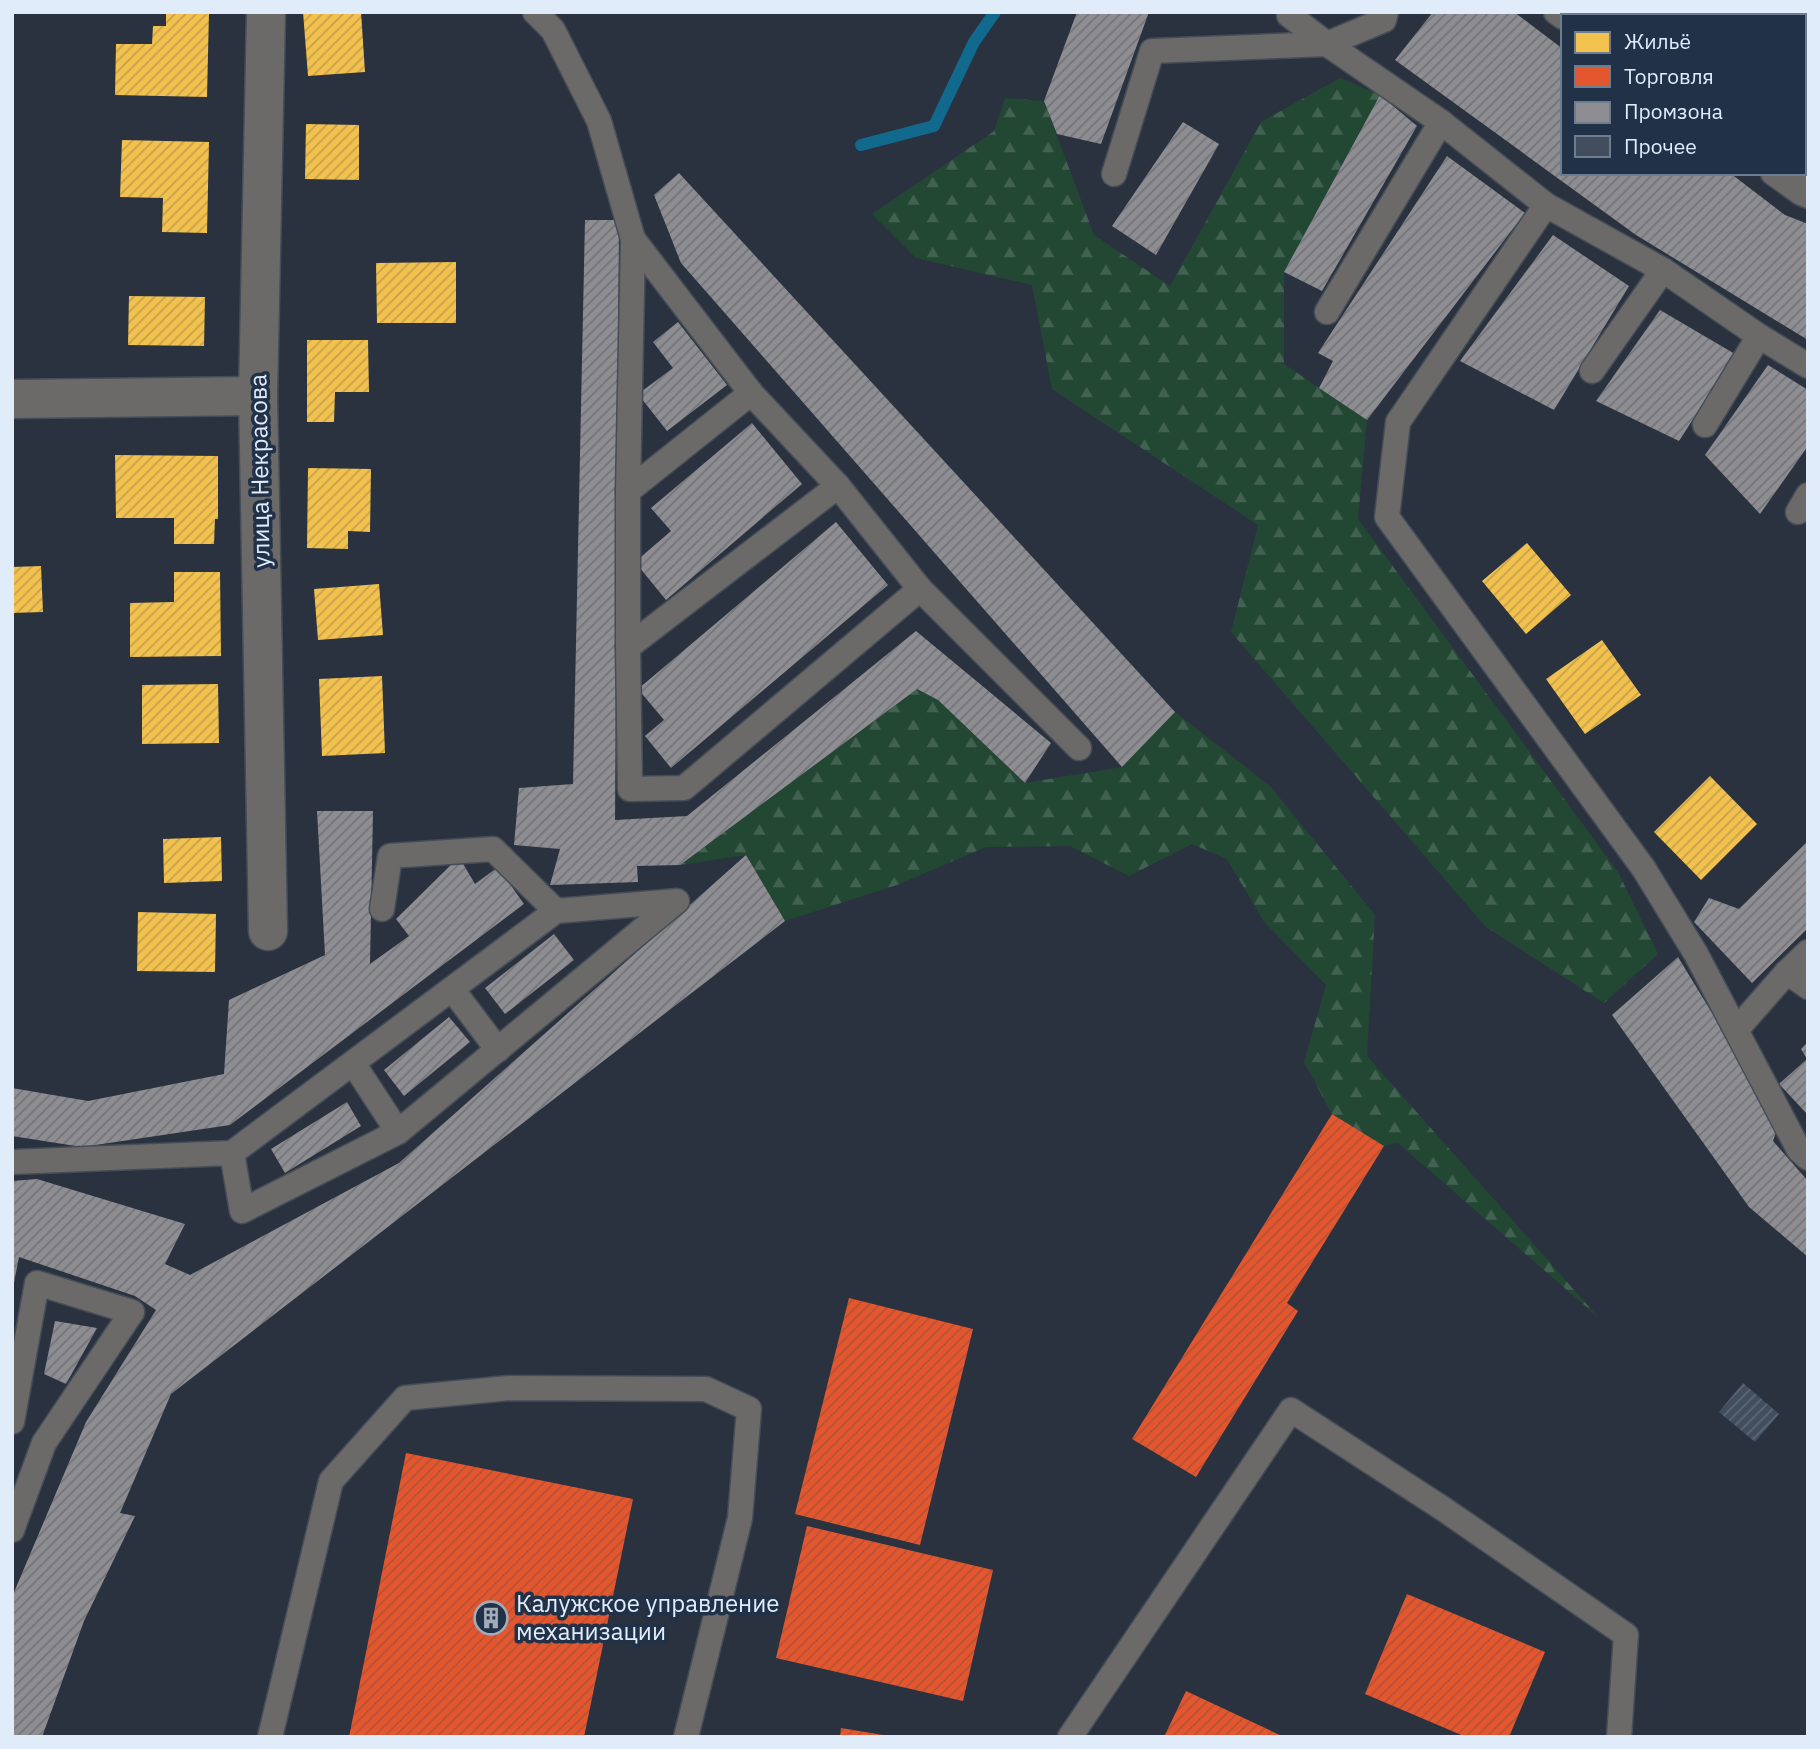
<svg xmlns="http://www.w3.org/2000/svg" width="1820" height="1749" viewBox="0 0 1820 1749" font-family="'IBM Plex Sans',sans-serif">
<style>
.forest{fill:url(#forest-firs)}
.homes{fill:url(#homes-hatch)}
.shops{fill:url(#shops-hatch)}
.industry{fill:url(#industry-hatch)}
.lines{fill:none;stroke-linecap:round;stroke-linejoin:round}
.stream{stroke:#116a8d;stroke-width:12}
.building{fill:url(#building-hatch)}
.service-casing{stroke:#454d58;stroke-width:27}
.minor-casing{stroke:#454d58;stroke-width:41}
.service{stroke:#6b6a68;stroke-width:24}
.minor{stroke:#6b6a68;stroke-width:38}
.labels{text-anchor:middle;stroke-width:7;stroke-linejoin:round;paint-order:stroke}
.street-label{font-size:24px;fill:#e1ecfb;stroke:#213148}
.poi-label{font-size:24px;fill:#e1ecfb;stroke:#213148;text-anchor:start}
</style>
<defs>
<pattern id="forest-firs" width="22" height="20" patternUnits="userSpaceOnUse" patternTransform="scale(1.75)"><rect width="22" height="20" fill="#224733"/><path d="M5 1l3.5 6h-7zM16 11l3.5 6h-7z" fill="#426251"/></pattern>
<pattern id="homes-hatch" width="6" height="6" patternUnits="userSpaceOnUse" patternTransform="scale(1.75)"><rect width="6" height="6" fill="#f2c14e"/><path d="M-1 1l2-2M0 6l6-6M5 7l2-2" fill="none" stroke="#c6a24d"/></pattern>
<pattern id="shops-hatch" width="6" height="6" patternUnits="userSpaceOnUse" patternTransform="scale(1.75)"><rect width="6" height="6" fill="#e4572e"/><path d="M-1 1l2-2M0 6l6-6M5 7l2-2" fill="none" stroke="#b45237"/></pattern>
<pattern id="industry-hatch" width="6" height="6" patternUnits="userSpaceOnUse" patternTransform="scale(1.75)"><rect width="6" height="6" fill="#8d8d92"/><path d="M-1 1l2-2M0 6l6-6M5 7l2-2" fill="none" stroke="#737479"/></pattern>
<pattern id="building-hatch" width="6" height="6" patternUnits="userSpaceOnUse" patternTransform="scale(1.75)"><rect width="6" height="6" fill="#424e5e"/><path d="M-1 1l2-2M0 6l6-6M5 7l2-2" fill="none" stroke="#5d6876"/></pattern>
</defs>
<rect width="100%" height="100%" fill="#2a323f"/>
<g class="forest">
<polygon points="1340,78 1380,95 1284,272 1284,364 1367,420 1358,519 1618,872 1658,954 1604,1003 1486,927 1231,632 1258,525 1052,389 1032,285 916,258 872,214 994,131 1005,98 1044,101 1094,235 1170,286 1261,122"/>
<polygon points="917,689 938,700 1025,783 1122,767 1175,712 1270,786 1375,915 1367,1056 1599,1318 1398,1143 1384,1146 1332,1114 1304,1062 1326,985 1264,922 1227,859 1192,844 1129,876 1070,846 986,847 897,885 785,921 746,855 680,865"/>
</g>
<g class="homes">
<polygon points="166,12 209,12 207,97 115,95 116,44 152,44 153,26 166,26"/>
<polygon points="303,12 361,12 365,72 308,76"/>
<polygon points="306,124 359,125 359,180 305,179"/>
<polygon points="122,140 209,142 207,233 162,232 163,198 120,197"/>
<polygon points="456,262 456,323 377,323 376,263"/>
<polygon points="129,296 205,297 204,346 128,345"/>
<polygon points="307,340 368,340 369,392 335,392 334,422 307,422"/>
<polygon points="115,455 218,456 218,519 215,519 214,544 174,544 174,518 116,518"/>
<polygon points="308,468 371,469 370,532 348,531 348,549 307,548"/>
<polygon points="1527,543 1571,595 1526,634 1482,581"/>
<polygon points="41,566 43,612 12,613 12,567"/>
<polygon points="174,572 220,572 221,656 130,657 130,603 174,602"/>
<polygon points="379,584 383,635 318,640 314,589"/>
<polygon points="1602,640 1641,695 1585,734 1546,679"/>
<polygon points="382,676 385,753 322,756 319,679"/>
<polygon points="218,684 219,743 142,744 142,685"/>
<polygon points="1710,776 1757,824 1701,880 1654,832"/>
<polygon points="221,837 222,881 164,883 163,839"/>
<polygon points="138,912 216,914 215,972 137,971"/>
</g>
<g class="shops">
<polygon points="1332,1114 1384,1146 1287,1303 1298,1311 1196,1477 1132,1439"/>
<polygon points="849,1298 973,1329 920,1545 795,1514"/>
<polygon points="406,1453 633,1499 584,1737 349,1737"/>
<polygon points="807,1526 993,1570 963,1701 776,1658"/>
<polygon points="1407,1594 1545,1652 1509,1737 1466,1737 1365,1694"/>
<polygon points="1186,1691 1284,1737 1164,1737"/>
<polygon points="841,1728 883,1735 883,1737 840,1737"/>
</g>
<g class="industry">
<polygon points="1077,12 1149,12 1101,144 1057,134 1044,101"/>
<polygon points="1433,12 1514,12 1563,49 1563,173 1730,173 1785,215 1808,224 1808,340 1636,235 1395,60"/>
<polygon points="1592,12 1712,12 1711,16 1597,16"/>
<polygon points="1742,12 1808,12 1808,93 1805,103 1804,16 1741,16"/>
<polygon points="1380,95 1417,126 1322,291 1284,272"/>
<polygon points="1183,122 1219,144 1156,255 1112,226"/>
<polygon points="1447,156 1525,213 1367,420 1319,388 1333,361 1318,353"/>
<polygon points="679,173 1175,712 1122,767 681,263 654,195"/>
<polygon points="585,220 619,220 615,820 687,816 916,631 1051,743 1025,783 938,700 917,689 680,865 637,866 638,882 550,885 560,849 514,845 519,788 573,784"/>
<polygon points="1553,235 1629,286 1554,410 1460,361"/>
<polygon points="1660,310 1735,354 1679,441 1596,401"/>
<polygon points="678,322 727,385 667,431 638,394 673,368 653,342"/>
<polygon points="1768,365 1808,390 1808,446 1760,514 1705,455"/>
<polygon points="752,423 802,484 666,600 635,562 671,531 651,508"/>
<polygon points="836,522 888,585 671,768 645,736 664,720 638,689"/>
<polygon points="317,811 373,811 370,964 409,936 396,919 459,857 475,884 498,867 524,904 230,1125 82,1147 12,1136 12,1088 88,1101 224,1074 229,1000 325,955"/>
<polygon points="1808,841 1808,928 1752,983 1694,922 1709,898 1739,909"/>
<polygon points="746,855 785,921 171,1394 120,1513 135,1516 84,1621 42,1737 12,1737 12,1597 86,1422 156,1310 135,1296 19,1257 12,1293 12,1181 37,1179 185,1224 165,1264 190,1275 399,1163"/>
<polygon points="554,934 574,960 505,1014 485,988"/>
<polygon points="1678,957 1779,1123 1773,1141 1808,1181 1808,1257 1749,1207 1612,1015"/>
<polygon points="449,1017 470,1042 404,1096 384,1070"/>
<polygon points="1808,1042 1808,1115 1779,1084 1807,1059 1801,1049"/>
<polygon points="347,1102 361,1126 285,1173 271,1149"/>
<polygon points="55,1321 97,1328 66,1384 44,1374"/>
</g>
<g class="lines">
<polyline class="stream" points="861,145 934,126 974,42 995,12"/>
</g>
<polygon class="building" points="1743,1383 1779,1414 1755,1442 1719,1412"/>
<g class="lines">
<defs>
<g id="service">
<polyline points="535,12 553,30 599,121 633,239 751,393 838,486 920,589 1079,748"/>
<polyline points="1289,12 1289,15 1327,44 1384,20 1386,12"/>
<polyline points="1556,12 1563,17"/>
<polyline points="1728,16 1729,12"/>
<polyline points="1808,165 1801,193 1808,196"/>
<polyline points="1773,173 1801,193"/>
<polyline points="1114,174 1152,51 1327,44 1441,122 1546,205 1663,270 1759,336 1808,366"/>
<polyline points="1546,205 1398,422 1387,517 1644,869 1696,954 1799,1150 1808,1158"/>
<polyline points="1327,312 1441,122"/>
<polyline points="1592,371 1663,270"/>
<polyline points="1705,425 1759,336"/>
<polyline points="838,486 628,647 630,789 684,788 920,589"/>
<polyline points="628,491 633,239"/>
<polyline points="1798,512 1808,495"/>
<polyline points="628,647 628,491 751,393"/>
<polyline points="382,909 390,856 493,849 556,911"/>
<polyline points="1787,972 1808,952"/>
<polyline points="452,989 498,1050"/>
<polyline points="1737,1029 1787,972 1808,987"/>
<polyline points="353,1063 398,1132"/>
<polyline points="12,1162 232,1153 556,911 677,901 398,1132 242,1211 232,1153"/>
<polyline points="12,1422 37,1283 132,1312 44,1443 12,1530"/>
<polyline points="270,1737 331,1481 405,1398 509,1388 706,1389 749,1409 740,1518 686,1737"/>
<polyline points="1070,1737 1291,1410 1445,1510 1626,1635 1619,1737"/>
</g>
<g id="minor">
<polyline points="266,12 258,396 268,931"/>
<polyline points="12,399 258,396"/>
</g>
</defs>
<use href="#service" class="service-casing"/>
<use href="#minor" class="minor-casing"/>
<use href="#service" class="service"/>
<use href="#minor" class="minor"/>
</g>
<defs>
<symbol id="building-ring" viewBox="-11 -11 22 22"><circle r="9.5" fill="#213148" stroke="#a1abb9" stroke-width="1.5"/><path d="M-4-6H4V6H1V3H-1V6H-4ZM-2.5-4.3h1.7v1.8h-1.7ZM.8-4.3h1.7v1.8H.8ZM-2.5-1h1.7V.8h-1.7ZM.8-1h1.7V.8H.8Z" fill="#a1abb9"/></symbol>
</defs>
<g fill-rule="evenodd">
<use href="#building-ring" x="472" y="1599" width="38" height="38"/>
</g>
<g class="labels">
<g class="street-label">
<text transform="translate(260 471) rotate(-91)" y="8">улица Некрасова</text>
</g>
<g class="poi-label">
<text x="516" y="1612">Калужское управление<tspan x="516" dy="28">механизации</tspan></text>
</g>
</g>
<rect width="1820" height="1749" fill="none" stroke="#e1ecfb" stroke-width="28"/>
<rect x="1561" y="14" width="245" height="161" fill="#213148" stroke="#6e7c90" stroke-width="2"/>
<rect x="1575" y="32" width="35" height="21" fill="#f2c14e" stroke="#6e7c90" stroke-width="2"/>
<text x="1624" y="49" font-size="21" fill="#e1ecfb">Жильё</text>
<rect x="1575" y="66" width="35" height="21" fill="#e4572e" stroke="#6e7c90" stroke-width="2"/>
<text x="1624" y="84" font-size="21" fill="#e1ecfb">Торговля</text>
<rect x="1575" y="102" width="35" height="21" fill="#8d8d92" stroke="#6e7c90" stroke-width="2"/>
<text x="1624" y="119" font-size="21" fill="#e1ecfb">Промзона</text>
<rect x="1575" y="136" width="35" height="21" fill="#424e5e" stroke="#6e7c90" stroke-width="2"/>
<text x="1624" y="154" font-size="21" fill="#e1ecfb">Прочее</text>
</svg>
